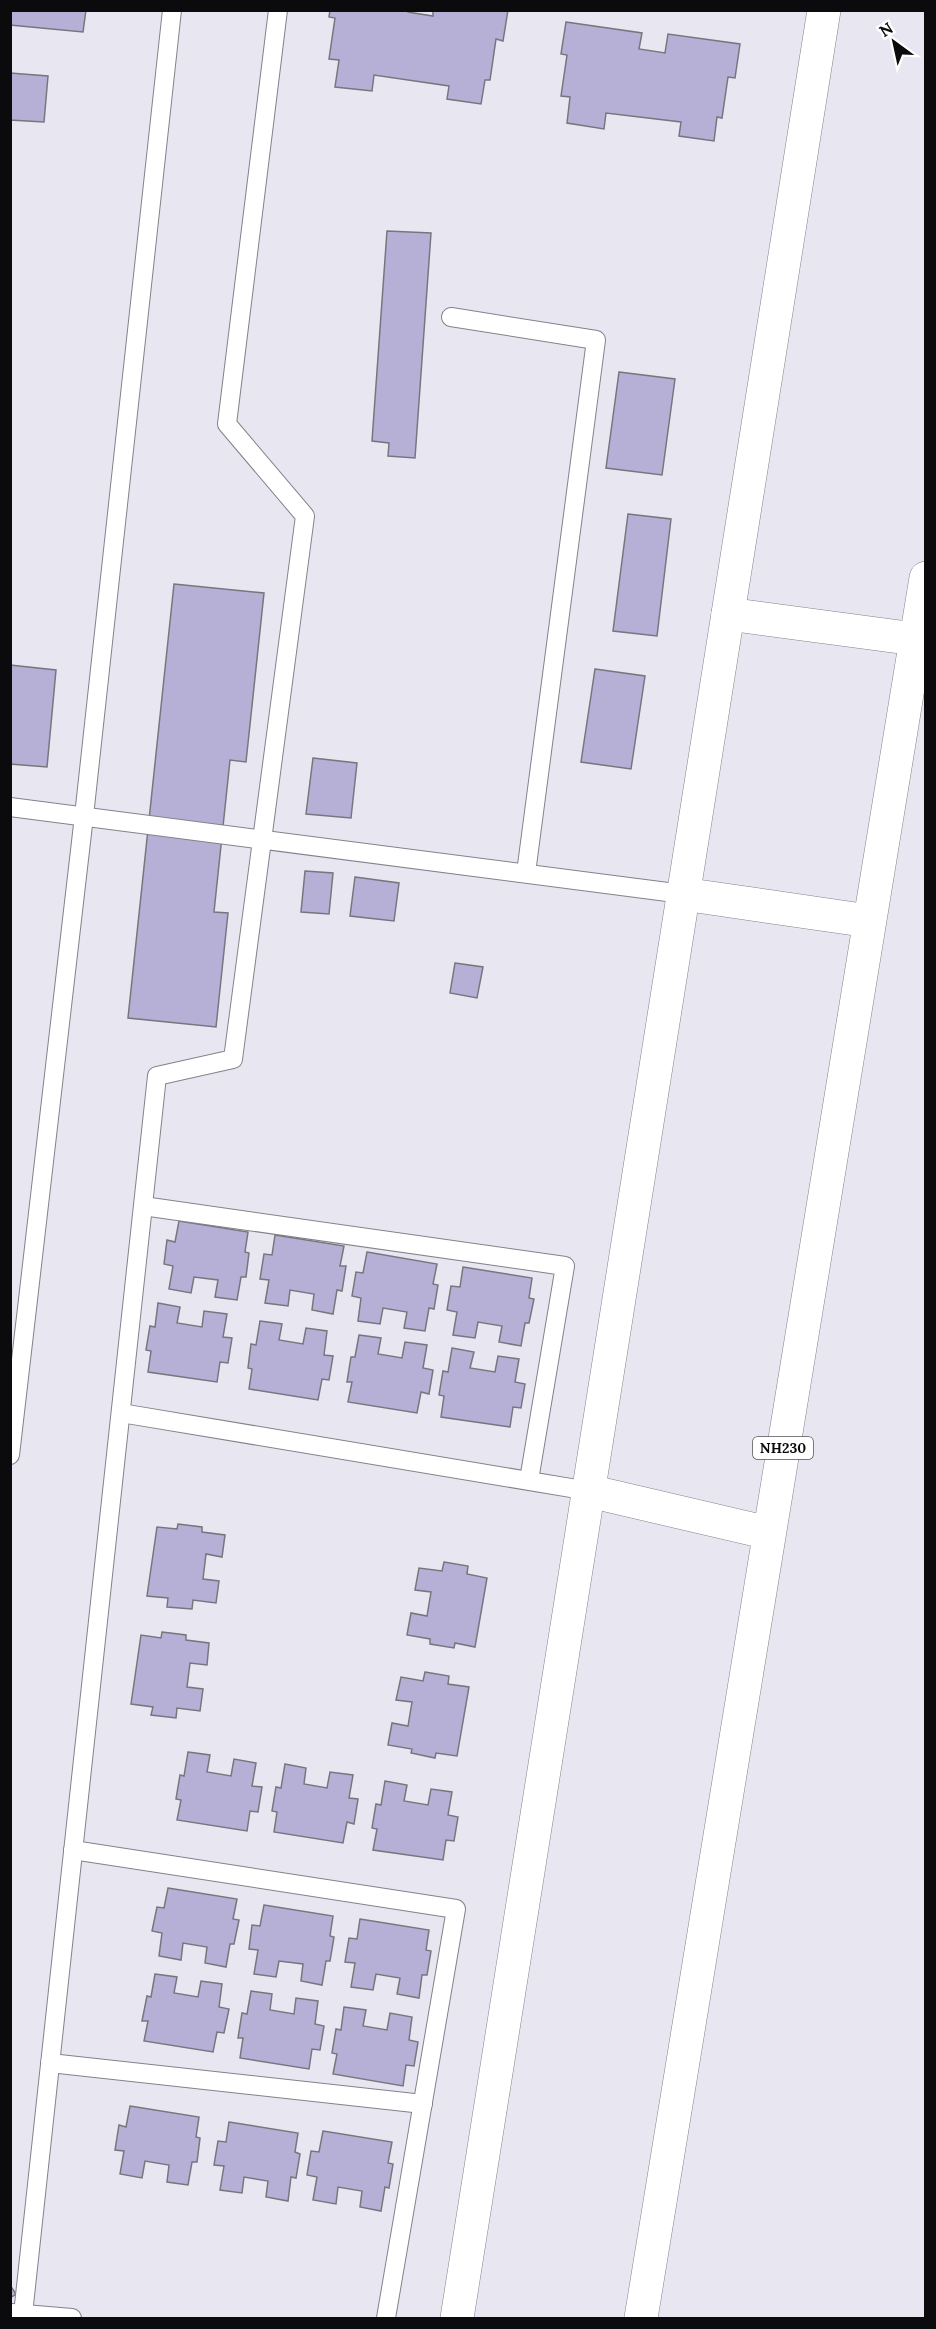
<svg xmlns="http://www.w3.org/2000/svg" width="936" height="2329" viewBox="0 0 936 2329" font-family="Lora,serif">
<style>
.building{fill:#b7b0d6;stroke:#77767f;stroke-width:1.5}
.lines{fill:none;stroke-linecap:round;stroke-linejoin:round}
.lane-casing{stroke:#83828b;stroke-width:20}
.street-casing{stroke:#83828b;stroke-width:34}
.highway-casing{stroke:#83828b;stroke-width:34}
.lane{stroke:#fff;stroke-width:18}
.street{stroke:#fff;stroke-width:33}
.highway{stroke:#fff;stroke-width:33}
.labels{text-anchor:middle;stroke-width:4.5;stroke-linejoin:round;paint-order:stroke}
.shield{fill:#fff;stroke:#545456;stroke-width:1.5}
.shield-label{font-size:14px;font-weight:bold;fill:#0b0b0e}
</style>
<rect width="100%" height="100%" fill="#e8e7f1"/>
<g class="building">
<polygon points="10,10 86,10 83,32 10,25"/>
<polygon points="330,10 408,10 408,12 433,16 433,10 508,10 503,41 496,39 490,80 485,80 481,104 447,99 449,86 374,75 372,91 335,87 339,60 329,59 335,18 329,17"/>
<polygon points="566,22 642,33 639,49 665,53 668,34 740,44 735,78 728,77 722,118 717,117 714,141 679,136 681,122 606,113 604,129 567,123 570,97 561,96 567,55 561,54"/>
<polygon points="10,73 48,76 44,122 10,120"/>
<polygon points="387,231 431,233 415,458 388,456 389,443 372,441"/>
<polygon points="619,372 675,379 662,475 606,468"/>
<polygon points="628,514 671,519 657,636 613,631"/>
<polygon points="174,584 264,593 246,762 230,760 214,912 228,913 216,1027 128,1018"/>
<polygon points="10,665 56,670 47,767 10,764"/>
<polygon points="595,669 645,676 631,769 581,762"/>
<polygon points="313,758 357,763 351,818 306,814"/>
<polygon points="305,871 333,873 329,914 301,912"/>
<polygon points="355,877 399,883 394,921 350,916"/>
<polygon points="455,963 483,967 477,998 450,993"/>
<polygon points="179,1221 248,1232 245,1252 249,1253 246,1277 241,1277 237,1300 215,1297 218,1280 194,1277 191,1293 169,1289 173,1266 164,1264 167,1240 175,1242"/>
<polygon points="275,1235 344,1246 340,1266 346,1266 342,1291 337,1290 333,1314 312,1310 314,1294 290,1290 288,1306 265,1303 269,1280 260,1279 264,1254 272,1255"/>
<polygon points="367,1252 437,1264 433,1284 438,1285 434,1309 429,1308 425,1331 404,1328 407,1312 383,1308 380,1324 358,1321 361,1298 352,1296 356,1272 363,1273"/>
<polygon points="463,1267 532,1278 529,1298 534,1299 529,1323 525,1323 521,1346 499,1342 502,1326 478,1322 475,1338 453,1335 457,1312 447,1310 451,1286 460,1287"/>
<polygon points="158,1303 180,1307 177,1323 202,1327 204,1311 227,1314 223,1337 232,1338 228,1363 220,1362 217,1382 148,1372 151,1351 146,1350 150,1326 155,1327"/>
<polygon points="260,1321 282,1324 279,1340 303,1344 306,1328 327,1331 324,1355 333,1356 329,1380 322,1379 318,1400 249,1389 252,1369 248,1368 251,1344 256,1345"/>
<polygon points="359,1335 381,1338 378,1354 402,1358 405,1342 427,1345 423,1368 433,1370 429,1394 421,1392 417,1413 348,1402 352,1382 347,1382 351,1357 355,1357"/>
<polygon points="452,1348 474,1352 470,1368 495,1372 498,1356 519,1359 515,1382 525,1384 521,1408 513,1407 510,1427 441,1417 444,1396 439,1395 443,1371 448,1372"/>
<polygon points="178,1524 202,1527 202,1532 225,1535 222,1557 206,1554 203,1579 219,1581 216,1603 193,1600 192,1609 167,1607 168,1598 147,1596 157,1527 177,1529"/>
<polygon points="444,1562 468,1566 467,1574 487,1578 475,1647 455,1643 454,1648 430,1644 430,1639 407,1635 411,1613 427,1616 431,1592 415,1590 419,1568 442,1571"/>
<polygon points="162,1632 186,1635 186,1640 209,1643 207,1665 190,1663 187,1687 203,1689 200,1711 177,1708 176,1718 151,1715 153,1707 131,1704 141,1635 161,1638"/>
<polygon points="425,1672 449,1676 448,1684 469,1687 457,1756 436,1753 435,1758 411,1753 412,1749 388,1745 392,1723 408,1726 412,1702 396,1700 401,1677 423,1681"/>
<polygon points="188,1752 210,1755 207,1772 231,1776 234,1759 256,1763 252,1786 262,1787 258,1812 250,1811 247,1831 177,1820 181,1800 176,1799 180,1775 184,1776"/>
<polygon points="285,1764 306,1768 304,1784 327,1788 330,1772 353,1775 349,1798 358,1799 354,1824 347,1822 343,1843 274,1832 277,1812 272,1811 276,1787 281,1788"/>
<polygon points="385,1781 407,1785 404,1801 428,1805 431,1789 452,1792 448,1815 458,1817 454,1841 446,1840 443,1860 373,1850 377,1829 372,1828 376,1804 381,1805"/>
<polygon points="168,1888 237,1899 233,1919 239,1920 234,1944 230,1944 226,1967 205,1963 207,1947 183,1943 181,1960 159,1956 162,1933 152,1931 157,1907 164,1908"/>
<polygon points="264,1905 333,1916 330,1936 334,1937 330,1961 326,1961 322,1985 301,1981 303,1964 279,1961 276,1977 254,1974 258,1950 249,1949 252,1925 260,1926"/>
<polygon points="360,1919 429,1930 426,1950 431,1951 427,1975 422,1975 419,1998 397,1994 400,1978 376,1974 373,1990 351,1987 355,1963 345,1962 349,1938 357,1939"/>
<polygon points="155,1974 177,1977 174,1993 198,1997 201,1981 222,1984 219,2007 229,2009 224,2033 217,2032 213,2052 144,2041 148,2021 142,2021 147,1996 151,1997"/>
<polygon points="251,1991 272,1994 270,2010 294,2014 296,1998 318,2001 315,2024 324,2026 320,2050 312,2049 309,2069 240,2058 243,2038 238,2038 242,2013 247,2014"/>
<polygon points="344,2007 366,2010 363,2026 387,2030 390,2013 412,2017 409,2040 418,2042 414,2066 406,2065 403,2086 333,2074 337,2054 332,2053 336,2029 341,2030"/>
<polygon points="130,2106 199,2117 196,2137 200,2138 197,2162 192,2162 188,2185 167,2182 169,2165 145,2161 142,2178 120,2174 124,2151 115,2150 119,2125 126,2127"/>
<polygon points="229,2122 298,2133 295,2152 300,2154 296,2178 291,2177 288,2201 266,2197 268,2181 244,2177 242,2193 220,2190 224,2166 214,2165 218,2141 226,2142"/>
<polygon points="323,2131 392,2142 388,2163 393,2164 389,2188 385,2187 381,2211 360,2207 362,2191 338,2187 336,2204 313,2200 317,2177 307,2175 311,2151 319,2152"/>
<polygon points="10,2285 16,2294 10,2298"/>
</g>
<g class="lines">
<defs>
<g id="lane">
<polyline points="451,317 596,340 526,873"/>
<polyline points="10,807 683,894"/>
<polyline points="143,1206 565,1266 529,1480"/>
<polyline points="121,1413 589,1491"/>
<polyline points="10,1455 84,816 172,10"/>
<polyline points="73,1850 456,1909 386,2318"/>
<polyline points="50,2063 423,2104"/>
<polyline points="12,2313 72,2318"/>
<polyline points="23,2314 157,1076 233,1059 305,516 227,424 278,10"/>
</g>
<g id="street">
<polyline points="728,614 915,639"/>
<polyline points="683,894 869,921"/>
<polyline points="589,1491 769,1533"/>
<polyline points="457,2318 824,10"/>
</g>
<polyline id="highway" points="641,2318 926,578"/>
</defs>
<use href="#lane" class="lane-casing"/>
<use href="#street" class="street-casing"/>
<use href="#highway" class="highway-casing"/>
<use href="#lane" class="lane"/>
<use href="#street" class="street"/>
<use href="#highway" class="highway"/>
</g>
<g class="labels">
<rect class="shield" x="753" y="1437" width="60" height="22" rx="4.5"/>
<g class="shield-label">
<text x="783" y="1453">NH230</text>
</g>
</g>
<rect width="936" height="2329" fill="none" stroke="#0b0b0e" stroke-width="24"/>
<g transform="translate(894 42) rotate(327)" stroke="#ffffff" stroke-width="4.5" paint-order="stroke">
<path d="M0-4.5L10 22L0 15L-10 22Z" fill="#0b0b0e"/>
<text y="-9" font-size="16" font-weight="bold" text-anchor="middle" fill="#0b0b0e">N</text>
</g>
</svg>
